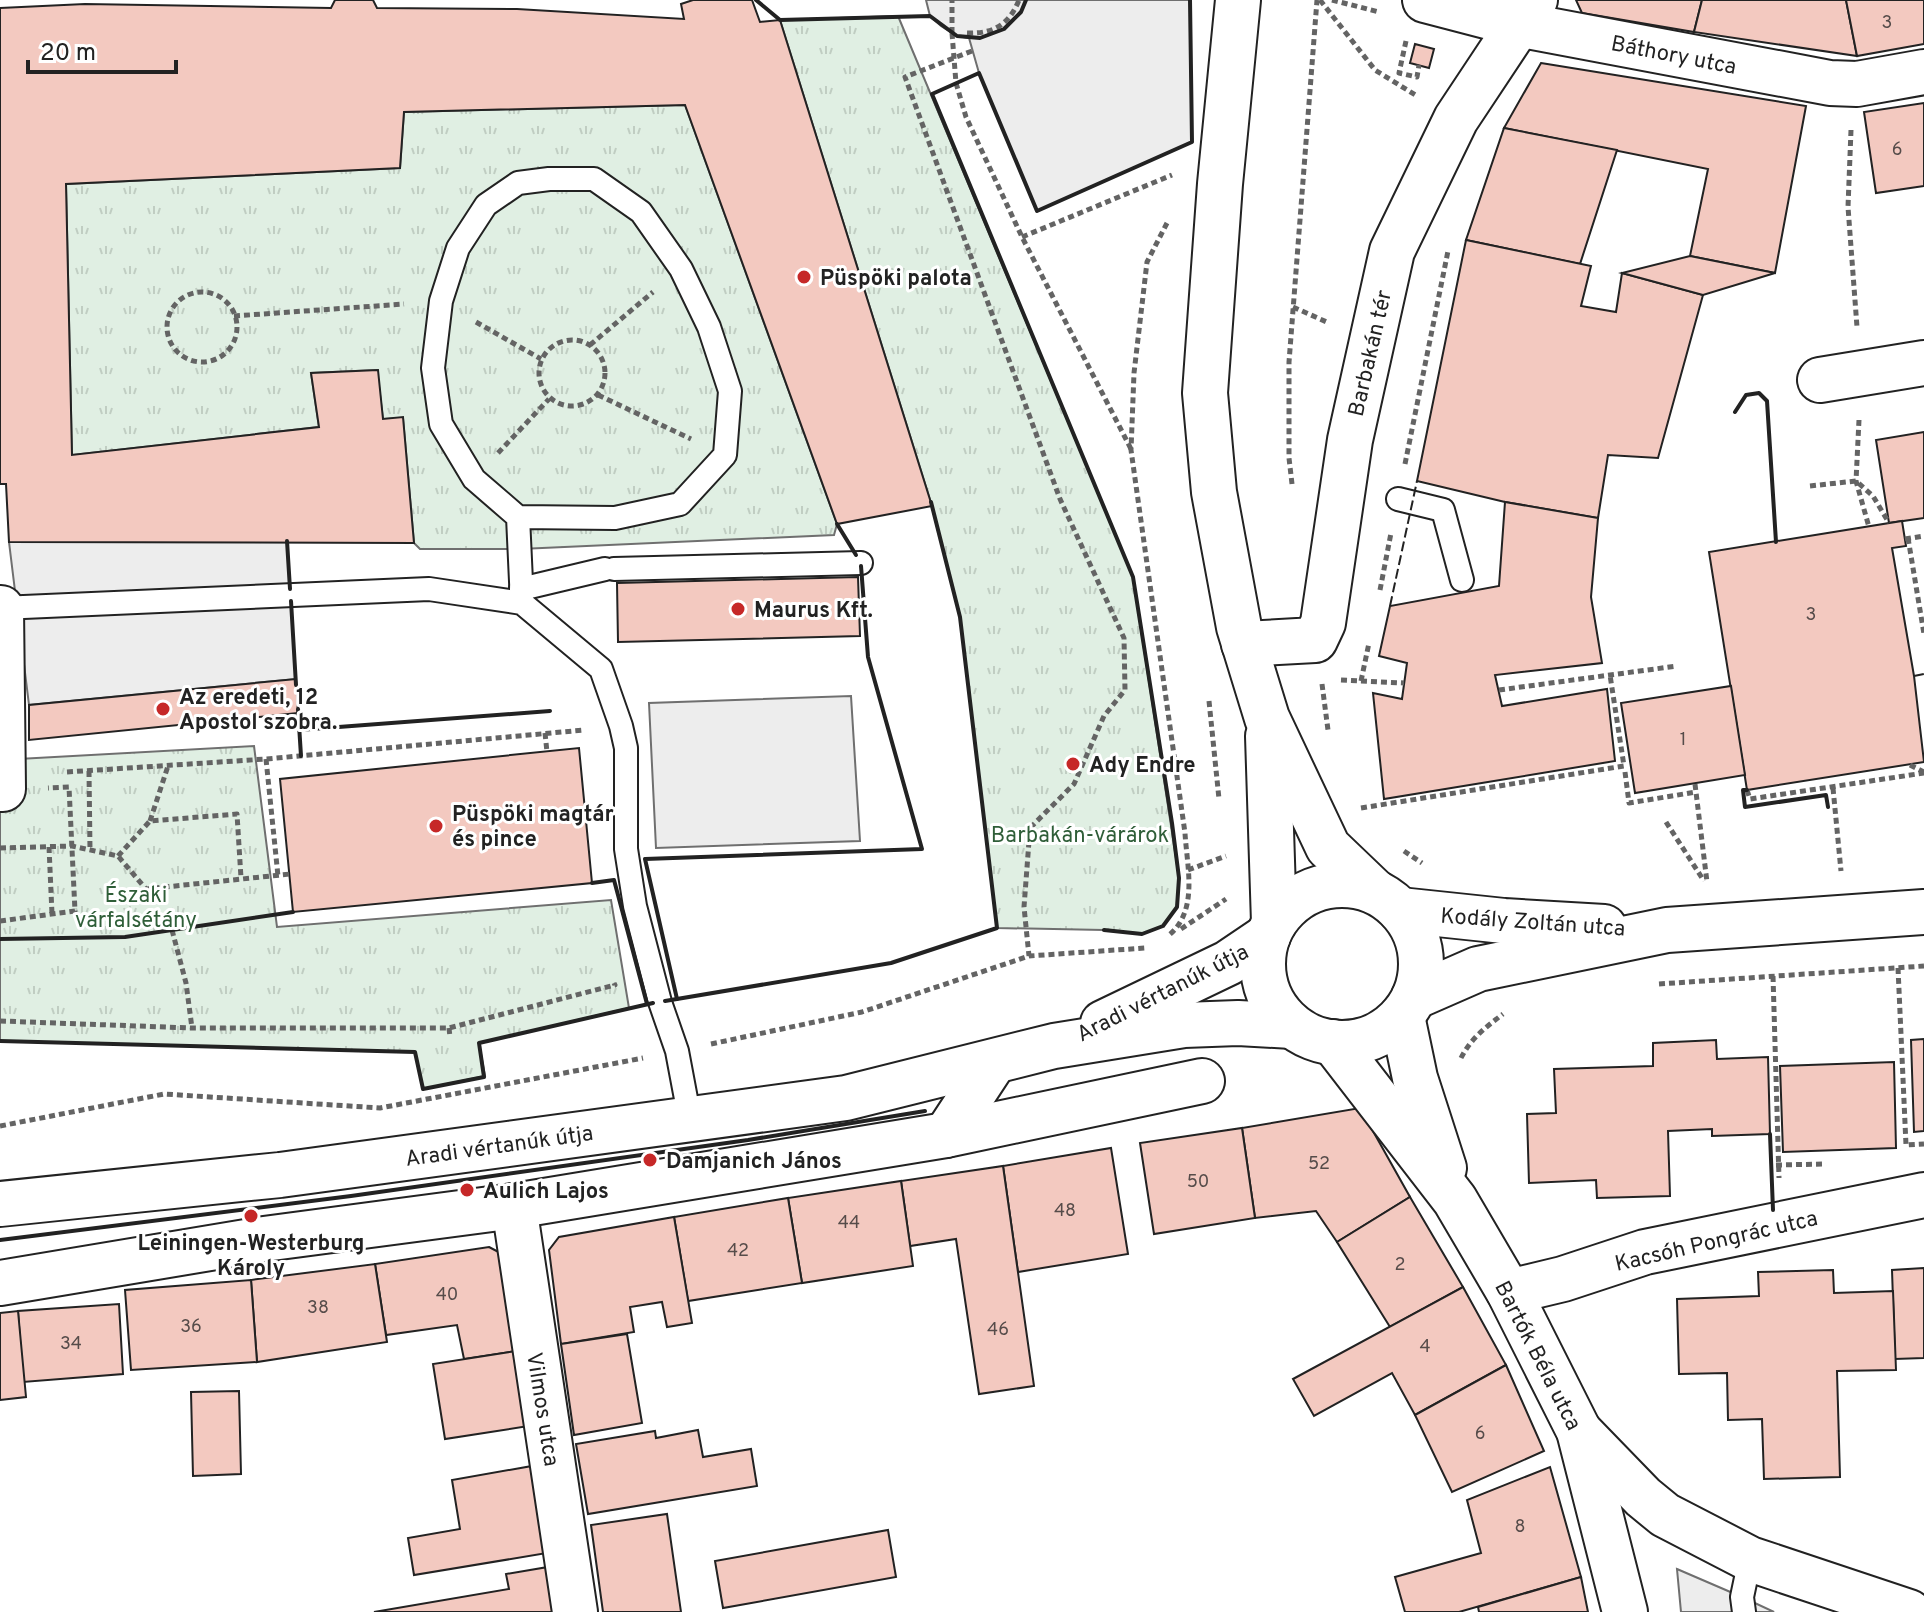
<svg xmlns="http://www.w3.org/2000/svg" width="1924" height="1612" viewBox="0 0 1924 1612" font-family="Overpass,sans-serif">
<style>
.park{fill:url(#park-tufts);stroke:#6f6f6f;stroke-width:2}
.parking{fill:#ededed;stroke:#6f6f6f;stroke-width:2}
.building{fill:#f3c9c0;stroke:#222;stroke-width:2}
.lines{fill:none;stroke-linecap:round;stroke-linejoin:round}
.lane-casing{stroke:#222;stroke-width:26}
.street-casing{stroke:#222;stroke-width:48}
.secondary-casing{stroke:#222;stroke-width:48}
.path{stroke:#646464;stroke-width:5;stroke-dasharray:6 4;stroke-linecap:butt}
.lane{stroke:#fff;stroke-width:22}
.street{stroke:#fff;stroke-width:44}
.secondary{stroke:#fff;stroke-width:44}
.path-bridge{stroke:#646464;stroke-width:5;stroke-dasharray:6 4;stroke-linecap:butt}
.fence{stroke:#222;stroke-width:2;stroke-dasharray:10 4;stroke-linecap:butt}
.wall{stroke:#222;stroke-width:4}
.poi-dot{fill:#c62828;stroke:#fff;stroke-width:3}
.labels{text-anchor:middle;stroke-width:6;stroke-linejoin:round;paint-order:stroke}
.number-label{font-size:18px;fill:#564c4a}
.street-label{font-size:22px;fill:#222;stroke:#fff}
.poi-label{font-size:22px;font-weight:bold;fill:#222;stroke:#fff;text-anchor:start}
.park-label{font-size:22px;fill:#2f5e38;stroke:#fff}
</style>
<defs>
<pattern id="park-tufts" width="24" height="20" patternUnits="userSpaceOnUse" patternTransform="scale(2)"><rect width="24" height="20" fill="#e0efe3"/><path d="M3 7l-1-3M5 7V3M7 7l1-3M15 17l-1-3M17 17v-4M19 17l1-3" fill="none" stroke="#c0cdc2"/></pattern>
</defs>
<rect width="100%" height="100%" fill="#fff"/>
<g class="park">
<polygon points="898,16 1133,577 1179,878 1177,907 1163,926 1142,934 1104,930 997,928 960,617 932,506 780,20"/>
<polygon points="685,105 837,524 834,535 520,549 420,549 414,543 403,418 383,419 377,370 311,373 319,427 72,455 66,184 400,168 404,112"/>
<polygon points="254,746 277,927 611,900 629,1008 479,1043 485,1076 423,1089 415,1052 0,1041 0,760"/>
</g>
<g class="parking">
<polygon points="926,0 1190,0 1192,142 1037,211 979,73 969,38 957,36 941,26 930,16"/>
<polygon points="287,541 296,679 29,705 9,542"/>
<polygon points="851,696 860,841 656,848 649,703"/>
<polygon points="1677,1569 1742,1597 1774,1612 1681,1612"/>
</g>
<g class="building">
<polygon points="335,0 373,0 377,8 517,9 684,19 681,4 693,0 752,0 760,22 780,20 932,506 837,524 685,105 404,112 400,168 66,184 72,455 319,427 311,373 378,370 383,419 403,417 414,543 9,542 6,484 0,484 0,8 85,4 331,8"/>
<polygon points="1576,0 1702,0 1694,32 1582,13"/>
<polygon points="1702,0 1846,0 1857,56 1694,32"/>
<polygon points="1846,0 1924,0 1924,44 1857,56"/>
<polygon points="1415,44 1434,49 1429,68 1410,63"/>
<polygon points="1541,63 1806,106 1775,273 1690,256 1708,169 1504,128"/>
<polygon points="1924,103 1924,186 1876,193 1864,112"/>
<polygon points="1504,128 1617,150 1580,264 1466,240"/>
<polygon points="1466,240 1591,266 1581,306 1616,312 1622,273 1703,295 1658,458 1608,455 1598,518 1505,502 1417,481"/>
<polygon points="1690,256 1775,273 1703,295 1622,273"/>
<polygon points="1924,432 1924,518 1889,523 1876,440"/>
<polygon points="1505,502 1598,518 1591,597 1602,663 1495,675 1502,706 1607,689 1615,761 1384,799 1373,693 1402,699 1407,663 1379,656 1390,606 1499,586"/>
<polygon points="1902,521 1906,546 1892,548 1914,676 1924,762 1747,790 1709,552"/>
<polygon points="858,577 860,636 618,642 617,583"/>
<polygon points="296,679 298,713 29,740 29,705"/>
<polygon points="1731,686 1745,775 1635,793 1621,703"/>
<polygon points="579,748 592,883 293,912 280,779"/>
<polygon points="1924,1039 1924,1131 1914,1132 1911,1040"/>
<polygon points="1716,1040 1717,1059 1768,1057 1770,1134 1712,1136 1712,1129 1668,1131 1670,1196 1597,1198 1596,1180 1529,1183 1527,1114 1556,1113 1554,1069 1653,1066 1653,1043"/>
<polygon points="1894,1062 1896,1148 1783,1152 1780,1066"/>
<polygon points="1360,1108 1410,1197 1337,1242 1316,1211 1255,1218 1242,1128"/>
<polygon points="1242,1128 1255,1218 1154,1234 1140,1143"/>
<polygon points="1111,1148 1128,1254 1018,1272 1003,1166"/>
<polygon points="1003,1166 1034,1386 979,1394 956,1239 910,1246 901,1181"/>
<polygon points="901,1181 913,1266 802,1283 788,1198"/>
<polygon points="1410,1197 1463,1287 1390,1327 1337,1242"/>
<polygon points="788,1198 802,1283 688,1301 674,1217"/>
<polygon points="674,1217 692,1323 667,1327 662,1302 630,1307 634,1332 561,1344 549,1250 559,1237"/>
<polygon points="489,1247 508,1257 523,1350 464,1359 457,1325 386,1335 375,1264"/>
<polygon points="375,1264 387,1342 257,1362 251,1280"/>
<polygon points="1924,1268 1924,1358 1895,1359 1892,1270"/>
<polygon points="1833,1270 1834,1293 1893,1291 1896,1370 1837,1371 1840,1477 1764,1479 1762,1419 1728,1420 1727,1373 1679,1374 1677,1299 1759,1296 1758,1272"/>
<polygon points="251,1280 257,1362 131,1370 125,1290"/>
<polygon points="1463,1287 1506,1365 1415,1415 1392,1373 1314,1416 1293,1379"/>
<polygon points="119,1304 123,1374 23,1382 18,1311"/>
<polygon points="18,1311 26,1397 0,1400 0,1313"/>
<polygon points="627,1334 642,1423 574,1435 561,1344"/>
<polygon points="523,1350 535,1425 445,1439 433,1364"/>
<polygon points="1506,1365 1544,1451 1452,1492 1415,1415"/>
<polygon points="239,1391 241,1474 193,1476 191,1392"/>
<polygon points="698,1430 703,1457 751,1449 757,1486 588,1514 576,1444 655,1431 656,1438"/>
<polygon points="532,1466 547,1553 414,1575 408,1538 460,1529 452,1480"/>
<polygon points="1550,1467 1581,1577 1459,1612 1405,1612 1395,1577 1481,1553 1467,1500"/>
<polygon points="667,1514 681,1612 603,1612 591,1525"/>
<polygon points="888,1530 896,1577 723,1608 715,1561"/>
<polygon points="548,1567 556,1612 374,1612 509,1589 506,1574"/>
<polygon points="1581,1577 1588,1612 1479,1612 1478,1607"/>
</g>
<g class="lines">
<defs>
<g id="lane">
<polyline points="1398,499 1443,510 1462,580"/>
<polyline points="518,517 615,518 680,504 725,455 730,391 709,327 681,269 641,212 594,179 549,179 518,183 486,205 458,248 441,301 433,368 441,424 474,479 518,517 522,603"/>
<polyline points="614,569 861,563"/>
<polyline points="521,589 605,569"/>
<polyline points="1,602 1,608 429,589 522,603 601,669 621,726 626,748 626,849 635,906 660,1002 677,1051 690,1120"/>
<polyline points="1744,1612 1742,1597 1750,1559"/>
</g>
<g id="street">
<polyline points="1425,0 1517,24 1830,83 1857,84 1924,72"/>
<polyline points="1820,380 1924,363"/>
<polyline points="1244,644 1315,640 1323,623 1350,440 1392,251 1456,119 1535,0"/>
<polyline points="0,789 3,789 1,608"/>
<polyline points="946,1135 994,1062"/>
<polyline points="514,1206 575,1612"/>
<polyline points="0,1283 264,1239 514,1206 946,1135 1202,1081"/>
<polyline points="1509,1292 1563,1279 1645,1252 1924,1195"/>
<polyline points="1579,1431 1643,1497 1665,1515 1750,1559 1909,1612"/>
</g>
<g id="secondary">
<polyline points="1238,0 1220,184 1205,393 1214,492 1239,627 1267,718 1328,847 1374,891"/>
<polyline points="1268,736 1274,923"/>
<circle cx="1342" cy="964" r="79"/>
<polyline points="1400,910 1504,921 1604,927"/>
<polyline points="1414,997 1478,969 1667,930 1924,912"/>
<polyline points="1402,1016 1415,1078 1444,1168"/>
<polyline points="1103,1023 1228,963 1268,936"/>
<polyline points="1333,1042 1455,1200 1509,1292 1579,1431 1625,1612"/>
<polyline points="0,1204 280,1175 846,1098 1054,1046 1184,1025 1238,1023 1292,1026"/>
</g>
</defs>
<use href="#lane" class="lane-casing"/>
<use href="#street" class="street-casing"/>
<use href="#secondary" class="secondary-casing"/>
<g class="path">
<polyline points="1320,0 1375,70 1417,96"/>
<polyline points="1332,0 1379,12"/>
<polyline points="952,33 952,0"/>
<path d="M967 33C993 34 1009 25 1019 0"/>
<polyline points="1406,41 1399,73 1417,77 1419,65"/>
<polyline points="972,51 905,77 1060,499 1124,638 1125,690 1104,716 1074,784 1030,828 1024,907 1029,956"/>
<polyline points="956,83 966,117 1022,237 1131,449"/>
<polyline points="1851,130 1848,207 1857,327"/>
<path d="M1167 223 1147 262 1134 373 1131 450 1185 833C1187 868 1199 911 1168 936"/>
<polyline points="1022,237 1172,175"/>
<circle cx="202" cy="327" r="35"/>
<polyline points="1293,307 1329,323"/>
<polyline points="234,316 404,304"/>
<polyline points="476,322 541,359"/>
<circle cx="572" cy="373" r="33"/>
<polyline points="590,345 653,292"/>
<polyline points="598,395 691,439"/>
<polyline points="1859,420 1856,481 1869,527"/>
<polyline points="498,453 549,399"/>
<polyline points="1405,464 1448,251"/>
<polyline points="1292,484 1289,458 1289,362 1317,0"/>
<polyline points="1810,486 1856,481 1873,496 1889,523"/>
<polyline points="1908,538 1924,634"/>
<polyline points="1905,539 1924,536"/>
<polyline points="1380,590 1391,533"/>
<polyline points="1341,680 1404,683"/>
<polyline points="1361,681 1369,643"/>
<polyline points="1322,684 1328,730"/>
<polyline points="1499,690 1677,666"/>
<polyline points="1209,701 1219,799"/>
<polyline points="545,733 547,752"/>
<polyline points="266,759 278,876"/>
<polyline points="1910,765 1924,772"/>
<polyline points="89,771 90,850"/>
<polyline points="67,772 266,759 584,730"/>
<polyline points="1625,772 1629,803 1696,792"/>
<polyline points="1695,784 1707,882"/>
<polyline points="1833,788 1841,871"/>
<polyline points="1747,790 1750,799 1924,773"/>
<polyline points="1361,808 1624,766 1610,675"/>
<polyline points="150,821 168,766"/>
<polyline points="1666,822 1704,881"/>
<polyline points="49,847 52,914"/>
<polyline points="0,848 72,846 118,856 146,889 290,874"/>
<polyline points="1404,851 1422,863"/>
<polyline points="118,856 150,821 237,814 241,878"/>
<polyline points="1188,870 1226,856"/>
<polyline points="0,921 75,911 69,787 48,788"/>
<polyline points="1181,929 1226,899"/>
<polyline points="172,930 186,983 192,1028"/>
<polyline points="1898,968 1906,1145 1924,1144"/>
<polyline points="1773,976 1779,1178"/>
<polyline points="1659,984 1924,966"/>
<polyline points="0,1021 192,1028 449,1028 615,985 614,983"/>
<polyline points="449,1028 450,1037"/>
<polyline points="711,1044 862,1012 1029,956 1145,948"/>
<path d="M1461 1058C1471 1038 1486 1027 1503 1014"/>
<polyline points="0,1126 164,1094 380,1108 643,1058"/>
<polyline points="1776,1165 1826,1164"/>
</g>
<use href="#lane" class="lane"/>
<use href="#street" class="street"/>
<use href="#secondary" class="secondary"/>
<polyline class="path-bridge" points="952,33 956,83"/>
<g class="fence">
<polyline points="1390,606 1417,481"/>
<polyline points="1914,676 1924,674"/>
</g>
<g class="wall">
<polyline points="756,0 780,20 930,16 957,36 980,38 1004,29 1021,12 1026,0"/>
<polyline points="1735,412 1746,395 1759,393 1767,401 1776,542"/>
<polyline points="837,524 856,555"/>
<polyline points="287,541 290,589"/>
<polyline points="291,601 296,685"/>
<polyline points="298,709 301,756"/>
<polyline points="299,730 550,711"/>
<polyline points="1747,790 1743,790 1745,807 1826,795 1828,807"/>
<polyline points="592,883 614,880 647,1004"/>
<polyline points="1104,930 1142,934 1163,926 1177,907 1179,878 1172,823 1133,577 932,94 979,73 1037,211 1192,142 1190,0"/>
<polyline points="0,939 125,937 293,912"/>
<polyline points="677,999 645,859 922,849 868,657 861,566"/>
<polyline points="665,1001 891,963 997,928 960,617 931,502"/>
<polyline points="0,1041 415,1052 423,1089 484,1077 479,1043 653,1003"/>
<polyline points="1770,1134 1773,1210"/>
<polyline points="0,1240 351,1196 748,1140 925,1111"/>
</g>
</g>
<g class="poi-dot">
<circle cx="804" cy="277" r="8"/>
<circle cx="738" cy="609" r="8"/>
<circle cx="163" cy="709" r="8"/>
<circle cx="1073" cy="764" r="8"/>
<circle cx="436" cy="826" r="8"/>
<circle cx="650" cy="1160" r="8"/>
<circle cx="467" cy="1190" r="8"/>
<circle cx="251" cy="1216" r="8"/>
</g>
<g class="labels">
<g class="number-label">
<text x="1887" y="28">3</text>
<text x="1897" y="155">6</text>
<text x="1811" y="620">3</text>
<text x="1683" y="745">1</text>
<text x="1319" y="1169">52</text>
<text x="1198" y="1187">50</text>
<text x="1065" y="1216">48</text>
<text x="849" y="1228">44</text>
<text x="738" y="1256">42</text>
<text x="1400" y="1270">2</text>
<text x="447" y="1300">40</text>
<text x="318" y="1313">38</text>
<text x="191" y="1332">36</text>
<text x="998" y="1335">46</text>
<text x="71" y="1349">34</text>
<text x="1425" y="1352">4</text>
<text x="1480" y="1439">6</text>
<text x="1520" y="1532">8</text>
</g>
<g class="street-label">
<text transform="translate(1674 54) rotate(11)" y="8">Báthory utca</text>
<text transform="translate(1369 353) rotate(-77)" y="8">Barbakán tér</text>
<text transform="translate(1533 921) rotate(4)" y="8">Kodály Zoltán utca</text>
<text transform="translate(1162 992) rotate(-27)" y="8">Aradi vértanúk útja</text>
<text transform="translate(499 1145) rotate(-8)" y="8">Aradi vértanúk útja</text>
<text transform="translate(1716 1240) rotate(-13)" y="8">Kacsóh Pongrác utca</text>
<text transform="translate(1539 1355) rotate(63)" y="8">Bartók Béla utca</text>
<text transform="translate(544 1409) rotate(81)" y="8">Vilmos utca</text>
</g>
<g class="poi-label">
<text x="820" y="285">Püspöki palota</text>
<text x="754" y="617">Maurus Kft.</text>
<text x="179" y="704">Az eredeti, 12<tspan x="179" dy="25">Apostol szobra.</tspan></text>
<text x="1089" y="772">Ady Endre</text>
<text x="452" y="821">Püspöki magtár<tspan x="452" dy="25">és pince</tspan></text>
<text x="666" y="1168">Damjanich János</text>
<text x="483" y="1198">Aulich Lajos</text>
<text x="251" y="1250" text-anchor="middle">Leiningen-Westerburg<tspan x="251" dy="25">Károly</tspan></text>
</g>
<g class="park-label">
<text x="1080" y="842">Barbakán-várárok</text>
<text x="136" y="902">Északi<tspan x="136" dy="25">várfalsétány</tspan></text>
</g>
</g>
<path d="M28 60v12h148v-12" fill="none" stroke="#222222" stroke-width="4"/>
<text x="40" y="60" font-size="24" fill="#222222" stroke="#ffffff" stroke-width="6" paint-order="stroke">20 m</text>
</svg>
